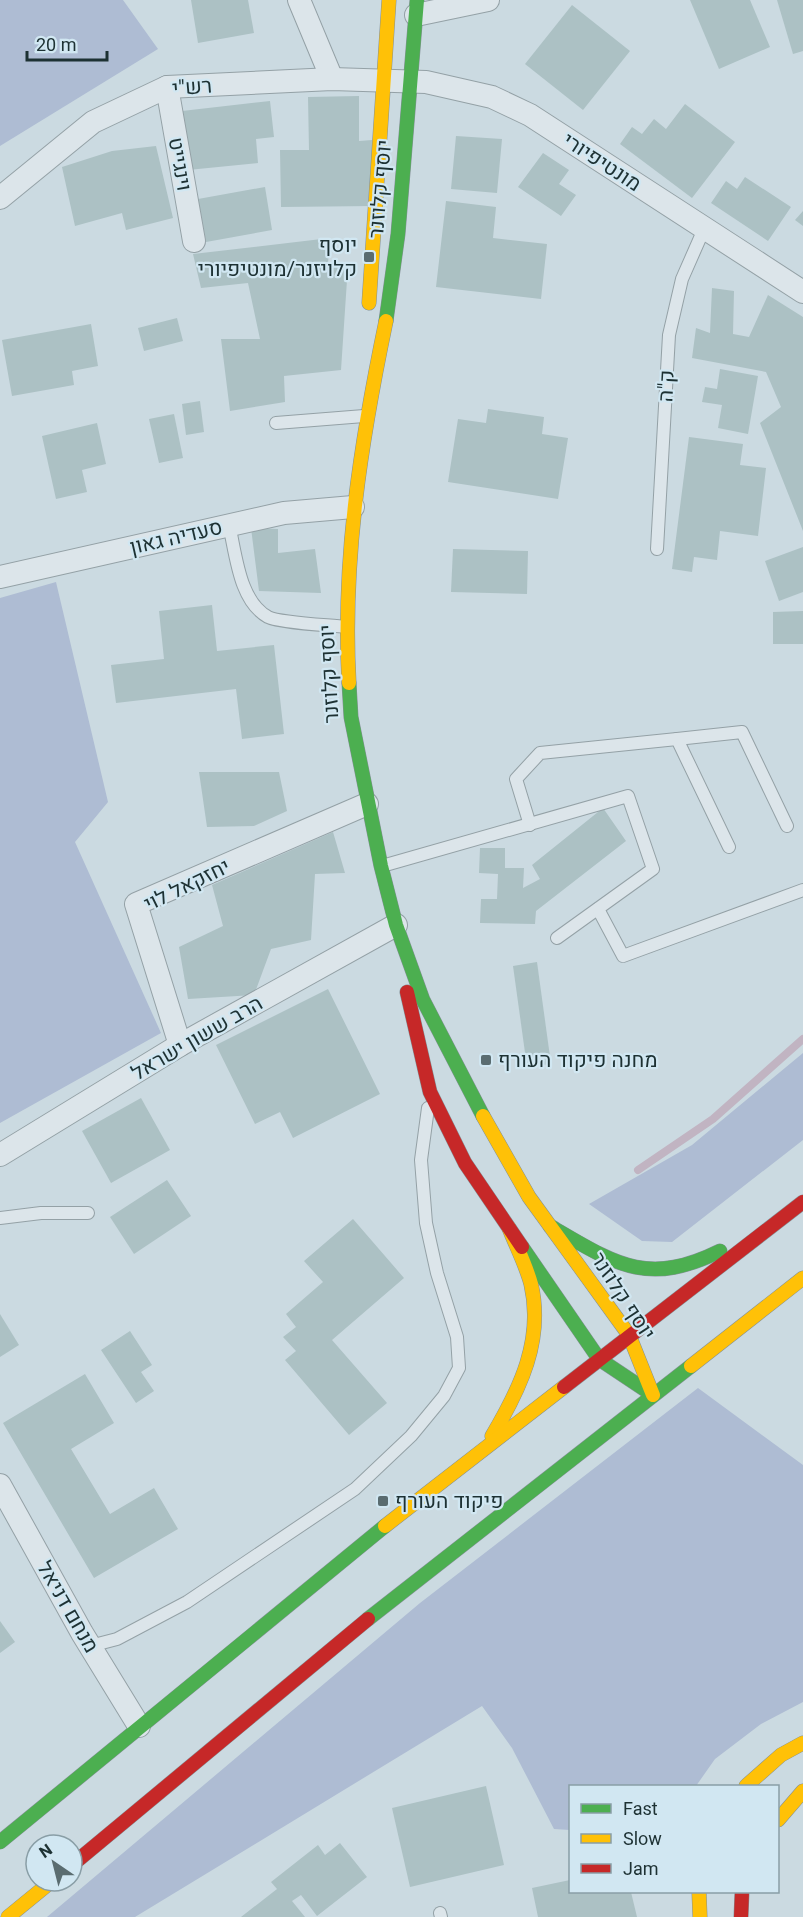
<svg xmlns="http://www.w3.org/2000/svg" width="803" height="1917" viewBox="0 0 803 1917" font-family="Georgia,Heebo,serif">
<style>
.green{fill:#aebcd3}
.lines{fill:none;stroke-linecap:round;stroke-linejoin:round}
.stream{stroke:#c1b4c2;stroke-width:8}
.building{fill:#acc1c4}
.lane-casing{stroke:#94a1a6;stroke-width:14}
.street-casing{stroke:#94a1a6;stroke-width:24}
.fast-casing{stroke:#849196;stroke-width:15}
.slow-casing{stroke:#849196;stroke-width:15}
.jam-casing{stroke:#849196;stroke-width:15}
.lane{stroke:#dce5ea;stroke-width:12}
.street{stroke:#dce5ea;stroke-width:22}
.fast{stroke:#4caf50;stroke-width:14}
.slow{stroke:#ffc107;stroke-width:14}
.jam{stroke:#c62828;stroke-width:14}
.poi-dot{fill:#5a6c70;stroke:#d1e7f2;stroke-width:2}
.labels{text-anchor:middle;stroke-width:4.5;stroke-linejoin:round;paint-order:stroke}
.street-label{font-size:21px;fill:#1d3133;stroke:#d1e7f2}
.poi-label{font-size:21px;fill:#1d3133;stroke:#d1e7f2;text-anchor:start}
</style>
<rect width="100%" height="100%" fill="#cbdae1"/>
<g class="green">
<polygon points="0,0 123,0 158,49 0,146"/>
<polygon points="56,582 108,802 75,842 161,1033 0,1123 0,598"/>
<polygon points="803,1053 803,1140 672,1242 642,1241 589,1204 692,1145"/>
<polygon points="698,1388 803,1465 803,1702 761,1724 715,1759 696,1786 570,1786 570,1830 554,1829 512,1748 482,1706 135,1917 47,1917 420,1603"/>
</g>
<g class="lines">
<polyline class="stream" points="638,1170 713,1119 803,1039"/>
</g>
<g class="building">
<polygon points="191,0 248,0 254,33 198,43"/>
<polygon points="690,0 750,0 770,47 719,69"/>
<polygon points="777,0 803,0 803,51 793,54"/>
<polygon points="572,5 630,51 583,110 525,64"/>
<polygon points="359,96 359,141 372,140 373,206 281,207 280,150 309,150 308,97"/>
<polygon points="270,101 274,137 256,139 258,163 188,170 182,111"/>
<polygon points="685,104 735,142 692,198 620,144 632,127 642,134 654,119 666,129"/>
<polygon points="456,136 502,139 497,193 451,189"/>
<polygon points="156,146 173,218 126,230 122,213 75,226 62,167 112,151"/>
<polygon points="543,153 569,170 559,184 576,195 561,216 518,187"/>
<polygon points="745,177 791,207 768,241 711,203 726,181 737,189"/>
<polygon points="265,187 272,230 206,242 198,199"/>
<polygon points="446,201 496,207 493,238 547,244 541,299 436,287"/>
<polygon points="803,211 803,226 795,220"/>
<polygon points="330,238 328,264 348,265 341,370 284,376 285,402 230,411 221,339 260,339 248,283 201,288 193,254"/>
<polygon points="712,288 734,291 733,334 749,337 768,295 803,317 803,531 760,423 781,407 766,372 692,358 696,328 710,333"/>
<polygon points="177,318 183,341 144,351 138,328"/>
<polygon points="91,324 98,366 72,371 74,385 12,396 2,340"/>
<polygon points="720,369 758,376 748,434 718,428 722,405 702,402 705,387 717,389"/>
<polygon points="200,401 204,432 186,435 182,404"/>
<polygon points="488,409 544,417 542,434 568,438 558,499 448,482 458,419 486,423"/>
<polygon points="174,414 183,458 159,463 149,419"/>
<polygon points="97,423 106,464 82,470 87,492 56,499 42,436"/>
<polygon points="689,437 743,444 740,465 766,468 758,536 720,531 717,560 694,557 692,572 672,569"/>
<polygon points="251,528 278,529 278,553 315,549 321,593 259,591"/>
<polygon points="803,547 803,592 779,601 765,561"/>
<polygon points="453,549 528,551 527,594 451,592"/>
<polygon points="212,605 217,651 274,645 284,734 242,739 236,689 116,703 111,665 164,659 159,611"/>
<polygon points="803,611 803,644 773,644 773,612"/>
<polygon points="199,772 279,772 287,811 254,826 207,827"/>
<polygon points="603,808 626,841 536,911 535,924 480,923 481,899 497,899 498,874 479,873 480,848 505,848 505,868 524,868 523,888 540,879 532,865"/>
<polygon points="333,832 345,873 315,874 311,940 271,949 254,995 188,999 179,947 223,926 212,885"/>
<polygon points="537,962 551,1064 527,1067 513,966"/>
<polygon points="328,989 380,1094 293,1138 280,1112 255,1124 216,1045"/>
<polygon points="141,1098 170,1150 111,1183 82,1131"/>
<polygon points="167,1180 191,1216 134,1254 110,1217"/>
<polygon points="353,1219 404,1278 332,1340 387,1403 349,1435 285,1360 296,1351 283,1337 296,1327 286,1314 323,1282 304,1261"/>
<polygon points="0,1314 19,1345 0,1357"/>
<polygon points="130,1331 152,1365 141,1372 154,1391 136,1403 101,1350"/>
<polygon points="85,1374 114,1423 71,1449 110,1514 154,1488 178,1529 94,1578 3,1423"/>
<polygon points="0,1621 15,1642 0,1653"/>
<polygon points="486,1786 504,1865 410,1887 392,1808"/>
<polygon points="340,1843 367,1877 317,1916 301,1895 292,1901 305,1917 241,1917 277,1889 271,1882 318,1845 325,1855"/>
<polygon points="570,1880 570,1892 631,1892 637,1917 538,1917 532,1888"/>
</g>
<g class="lines">
<defs>
<g id="lane">
<polyline points="276,423 364,416"/>
<path d="M229 525C236 554 239 601 268 617 280 623 329 625 346 627"/>
<polyline points="657,549 669,335 682,279 704,229"/>
<polyline points="677,739 742,732 787,826"/>
<polyline points="530,825 516,779 540,753 677,739 729,847"/>
<polyline points="382,866 628,796 653,869 557,938"/>
<polyline points="598,909 623,956 803,890"/>
<polyline points="0,1218 41,1213 88,1213"/>
<polyline points="89,1640 94,1645 117,1639 187,1602 355,1489 411,1436 444,1396 459,1368 457,1337 437,1273 426,1223 421,1160 428,1108"/>
<polyline points="440,1913 441,1917"/>
</g>
<g id="street">
<polyline points="299,0 332,79"/>
<polyline points="416,15 488,0"/>
<polyline points="167,87 194,241"/>
<polyline points="0,198 93,122 167,87 332,79 426,82 492,97 530,115 803,292"/>
<polyline points="0,577 284,513 353,507"/>
<polyline points="180,1045 136,904 367,804"/>
<polyline points="0,1155 180,1045 396,925"/>
<polyline points="0,1485 82,1633 139,1726"/>
</g>
<g id="fast">
<polyline points="386,321 398,234 417,0"/>
<polyline points="349,683 351,717 381,866 396,925 423,1000 483,1116"/>
<path d="M550 1226C615 1264 647 1287 720 1251"/>
<polyline points="522,1247 599,1359 653,1395"/>
<polyline points="368,1619 691,1366"/>
<polyline points="0,1842 385,1526"/>
</g>
<g id="slow">
<polyline points="369,303 389,0"/>
<path d="M349 683C342 560 361 441 386 321"/>
<polyline points="483,1116 529,1197 629,1335 653,1395"/>
<polyline points="691,1366 803,1278"/>
<path d="M492 1436C520 1389 544 1340 531 1284 526 1265 516 1246 509 1228"/>
<polyline points="385,1526 564,1387"/>
<polyline points="746,1786 781,1755 803,1743"/>
<polyline points="778,1820 803,1791"/>
<polyline points="699,1892 700,1917"/>
<polyline points="8,1917 52,1881"/>
</g>
<g id="jam">
<polyline points="407,992 430,1092 465,1163 522,1247"/>
<polyline points="564,1387 803,1202"/>
<polyline points="72,1865 368,1619"/>
<polyline points="741,1917 742,1892"/>
</g>
</defs>
<use href="#lane" class="lane-casing"/>
<use href="#street" class="street-casing"/>
<use href="#fast" class="fast-casing"/>
<use href="#slow" class="slow-casing"/>
<use href="#jam" class="jam-casing"/>
<use href="#lane" class="lane"/>
<use href="#street" class="street"/>
<use href="#fast" class="fast"/>
<use href="#slow" class="slow"/>
<use href="#jam" class="jam"/>
</g>
<g class="poi-dot">
<rect x="363" y="251" width="12" height="12" rx="3"/>
<rect x="480" y="1054" width="12" height="12" rx="3"/>
<rect x="377" y="1495" width="12" height="12" rx="3"/>
</g>
<g class="labels">
<g class="street-label">
<text transform="translate(192 87) rotate(-5)" y="7">רש"י</text>
<text transform="translate(602 162) rotate(33)" y="7">מונטיפיורי</text>
<text transform="translate(180 164) rotate(80)" y="7">וינגייט</text>
<text transform="translate(380 189) rotate(-85)" y="7">יוסף קלוזנר</text>
<text transform="translate(666 386) rotate(-87)" y="7">ק"ה</text>
<text transform="translate(176 537) rotate(-13)" y="7">סעדיה גאון</text>
<text transform="translate(329 674) rotate(-93)" y="7">יוסף קלוזנר</text>
<text transform="translate(187 885) rotate(-26)" y="7">יחזקאל לוי</text>
<text transform="translate(197 1038) rotate(-30)" y="7">הרב ששון ישראל</text>
<text transform="translate(623 1296) rotate(57)" y="7">יוסף קלוזנר</text>
<text transform="translate(68 1607) rotate(60)" y="7">מנחם דניאל</text>
</g>
<g class="poi-label">
<text x="357" y="252" text-anchor="end">יוסף<tspan x="357" dy="24">קלויזנר/מונטיפיורי</tspan></text>
<text x="498" y="1067">מחנה פיקוד העורף</text>
<text x="395" y="1508">פיקוד העורף</text>
</g>
</g>
<rect x="569" y="1785" width="210" height="108" fill="#d1e7f2" stroke="#899ea6" stroke-width="1.5"/>
<rect x="581" y="1804" width="30" height="9" fill="#4caf50" stroke="#899ea6" stroke-width="1.5"/>
<text x="623" y="1815" font-size="18" fill="#1d3133">Fast</text>
<rect x="581" y="1834" width="30" height="9" fill="#ffc107" stroke="#899ea6" stroke-width="1.5"/>
<text x="623" y="1845" font-size="18" fill="#1d3133">Slow</text>
<rect x="581" y="1864" width="30" height="9" fill="#c62828" stroke="#899ea6" stroke-width="1.5"/>
<text x="623" y="1875" font-size="18" fill="#1d3133">Jam</text>
<g transform="translate(54 1863) rotate(325)"><circle r="28" fill="#d1e7f2" stroke="#899ea6" stroke-width="1.5"/>
<path d="M0-4.5L10 22L0 15L-10 22Z" fill="#5a6c70"/>
<text y="-9" font-size="16" font-weight="bold" text-anchor="middle" fill="#1d3133">N</text>
</g>
<path d="M27 51v9h80v-9" fill="none" stroke="#1d3133" stroke-width="3"/>
<text x="36" y="51" font-size="18" fill="#1d3133" stroke="#d1e7f2" stroke-width="4.5" paint-order="stroke">20 m</text>
</svg>
